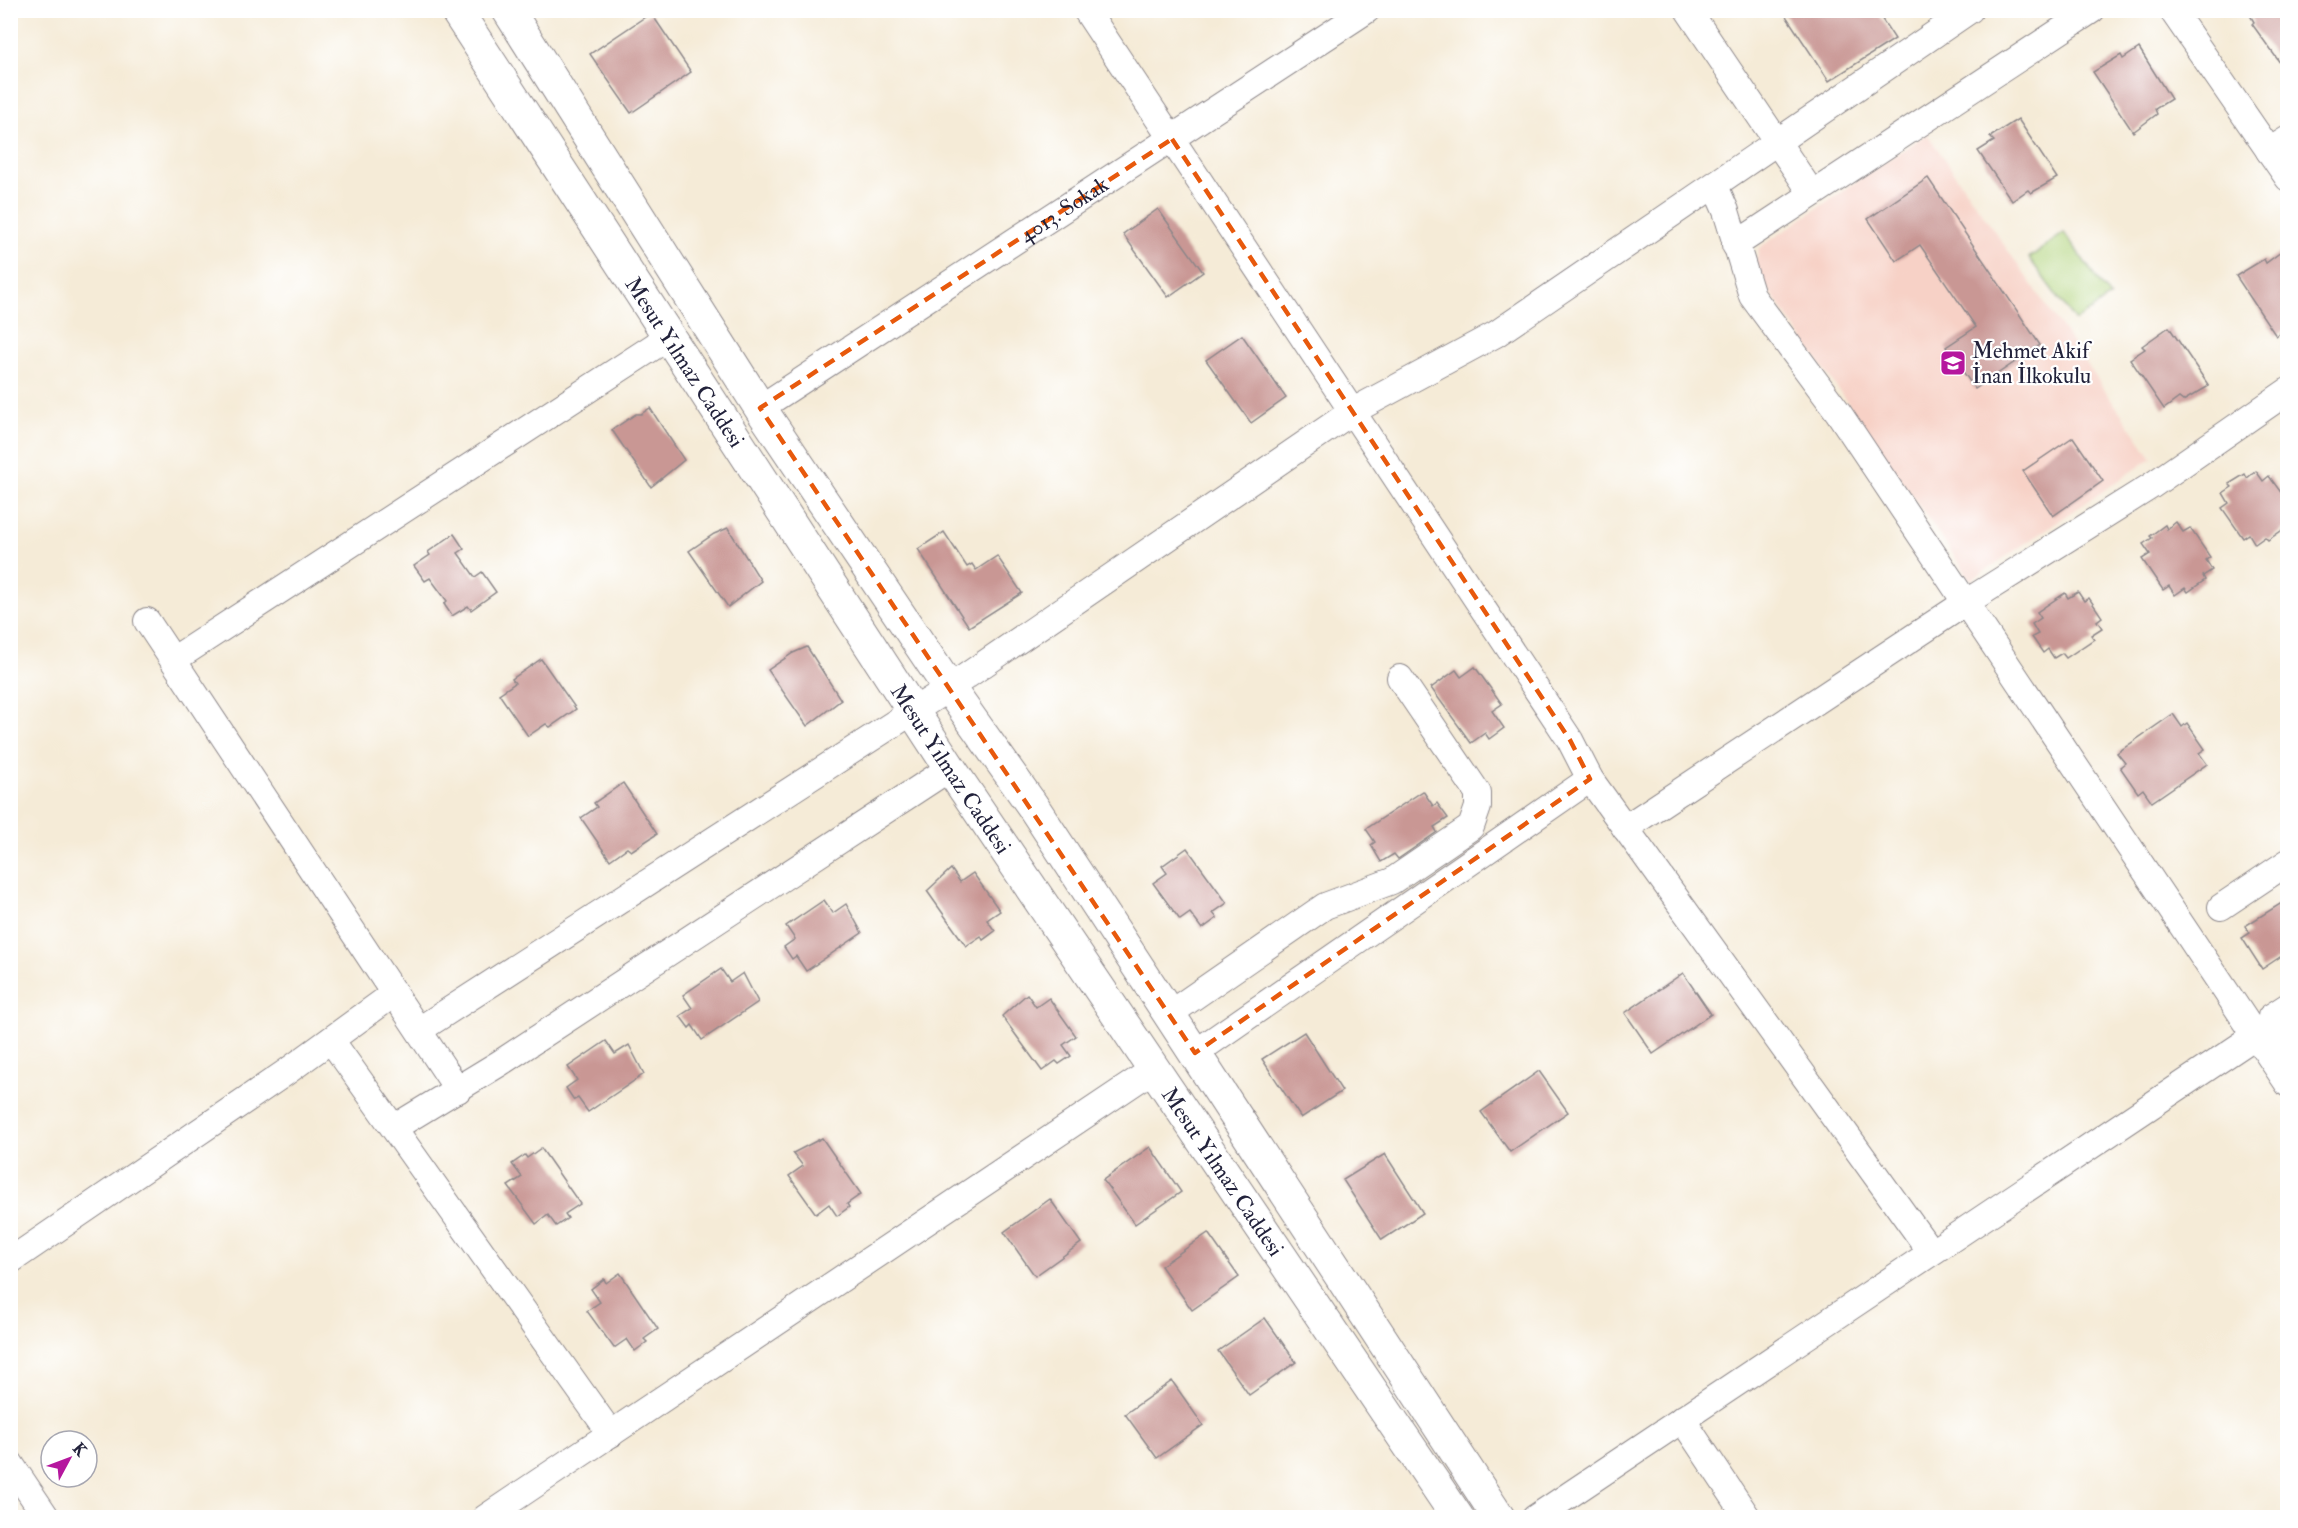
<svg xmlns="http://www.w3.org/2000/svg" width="2298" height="1528" viewBox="0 0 2298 1528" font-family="'IM FELL Double Pica',serif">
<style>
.built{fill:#f7d1c6}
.green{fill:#b0d37b;stroke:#697a5b;stroke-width:1.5}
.building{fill:#c99794}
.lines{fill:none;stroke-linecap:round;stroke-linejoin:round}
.minor-casing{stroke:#8c8689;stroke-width:28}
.major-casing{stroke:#8c8689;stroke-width:34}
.minor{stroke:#fff;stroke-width:26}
.major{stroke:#fff;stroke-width:32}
.marked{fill:none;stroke:#e8590c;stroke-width:4.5;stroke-dasharray:12 8;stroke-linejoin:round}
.labels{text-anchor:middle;stroke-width:4.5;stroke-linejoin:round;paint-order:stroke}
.street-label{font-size:22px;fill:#22223b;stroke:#fff}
.poi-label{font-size:22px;fill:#22223b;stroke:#fff;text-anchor:start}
</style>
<rect width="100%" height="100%" fill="#fff"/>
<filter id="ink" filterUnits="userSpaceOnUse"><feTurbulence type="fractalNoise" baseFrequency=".0167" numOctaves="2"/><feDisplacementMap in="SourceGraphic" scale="12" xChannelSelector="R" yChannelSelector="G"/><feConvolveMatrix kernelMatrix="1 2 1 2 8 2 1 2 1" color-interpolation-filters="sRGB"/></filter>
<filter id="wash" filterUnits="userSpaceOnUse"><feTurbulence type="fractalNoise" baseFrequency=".008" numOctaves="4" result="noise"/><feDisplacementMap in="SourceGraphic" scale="24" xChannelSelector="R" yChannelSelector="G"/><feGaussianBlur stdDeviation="1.35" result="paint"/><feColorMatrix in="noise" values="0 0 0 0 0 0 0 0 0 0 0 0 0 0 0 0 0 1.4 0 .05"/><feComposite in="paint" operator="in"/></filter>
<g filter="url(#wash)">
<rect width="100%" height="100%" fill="#f5ebd7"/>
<polygon class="built" points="1927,134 2152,458 1971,580 1754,269 1759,248"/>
<polygon class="green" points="2064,233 2110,297 2075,321 2029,258"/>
<g id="blocks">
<g class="building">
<polygon points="1782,10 1876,10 1895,39 1829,81"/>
<polygon points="2247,10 2288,10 2288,74 2252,24 2254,22"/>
<polygon points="651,13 691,72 631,113 590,54"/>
<polygon points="2139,48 2171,99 2155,109 2157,114 2133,132 2093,72 2121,55 2123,59"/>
<polygon points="2018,119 2057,178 2031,193 2028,190 2012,201 1978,151 1994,141 1990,137"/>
<polygon points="1928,178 2040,345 1975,389 1946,347 1976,327 1920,245 1896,261 1868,219"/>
<polygon points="1158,209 1203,272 1168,297 1123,234"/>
<polygon points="2281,252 2288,262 2288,327 2276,336 2236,276 2264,259 2266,263"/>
<polygon points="2169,327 2209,386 2183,401 2179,398 2164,409 2130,359 2145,349 2142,346"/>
<polygon points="1242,335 1286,398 1251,423 1206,360"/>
<polygon points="650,408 684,460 651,487 612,430 636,414 641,414"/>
<polygon points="2073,437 2103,481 2053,516 2023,471"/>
<polygon points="2256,471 2263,481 2269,476 2288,502 2288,526 2268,540 2265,537 2255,544 2249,534 2243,538 2222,508 2229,503 2223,493 2232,487 2229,484 2245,474 2247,478"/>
<polygon points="2176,522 2183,532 2190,528 2210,557 2206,560 2212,570 2203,576 2205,580 2188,592 2185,588 2175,595 2169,586 2163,590 2142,559 2150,554 2143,544 2152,538 2150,536 2165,525 2167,529"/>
<polygon points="728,528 761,581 728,607 689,551 714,534"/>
<polygon points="944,532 967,567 972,564 976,570 997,556 1022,593 969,627 918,549"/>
<polygon points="454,534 464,549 458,553 475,577 482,572 496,592 471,610 468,606 452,616 444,604 447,601 430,578 425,581 414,566 430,555 428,552"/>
<polygon points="2078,592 2084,601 2089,598 2102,617 2097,621 2102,628 2091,635 2094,639 2066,658 2062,653 2054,658 2048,649 2043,653 2032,637 2038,634 2032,624 2041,618 2037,612 2065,593 2068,598"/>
<polygon points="807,647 841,700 807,726 768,670 793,653"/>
<polygon points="541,659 576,709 550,727 546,724 528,736 499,694 515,683 512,679"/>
<polygon points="1475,667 1502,704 1492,711 1504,728 1489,739 1485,733 1471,743 1431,688 1456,670 1461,677"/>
<polygon points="2173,714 2182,727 2187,723 2205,749 2199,753 2207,764 2152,802 2143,789 2138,793 2120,767 2125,763 2117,753"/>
<polygon points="623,783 657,834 631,851 627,848 610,860 581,818 597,807 594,803"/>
<polygon points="1423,791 1433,806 1437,803 1448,818 1434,827 1437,832 1398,859 1394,854 1381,862 1371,845 1375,842 1366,829"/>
<polygon points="1187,848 1227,903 1213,913 1217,918 1202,929 1190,913 1180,920 1153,883 1167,873 1162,866"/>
<polygon points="951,869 960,882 973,873 1000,911 987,920 995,931 983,940 981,936 966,946 927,891"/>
<polygon points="2288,899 2288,948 2281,953 2283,955 2262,969 2242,938 2250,933 2245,926"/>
<polygon points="824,900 833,913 846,904 862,933 806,971 796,956 792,959 784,947 795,939 786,926"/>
<polygon points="721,969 730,982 743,973 758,1002 702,1040 692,1025 689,1028 680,1016 692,1008 683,995"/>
<polygon points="1683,973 1711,1014 1653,1054 1625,1013"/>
<polygon points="1027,994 1036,1007 1049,998 1076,1036 1063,1045 1071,1056 1059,1064 1056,1061 1042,1071 1002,1016"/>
<polygon points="1304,1032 1342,1091 1301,1118 1262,1059"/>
<polygon points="606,1041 615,1054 629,1045 644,1074 588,1112 578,1098 574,1100 566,1088 577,1080 568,1067"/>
<polygon points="1539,1071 1568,1112 1510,1152 1481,1112"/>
<polygon points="822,1138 861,1194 847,1204 849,1207 837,1216 829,1204 816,1214 789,1176 803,1166 793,1153"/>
<polygon points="1150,1147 1181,1192 1135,1224 1103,1180"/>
<polygon points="541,1148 580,1204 565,1214 568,1218 556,1226 548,1215 536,1224 508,1186 522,1177 512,1164 525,1155 527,1158"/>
<polygon points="1385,1154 1423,1213 1382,1240 1343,1180"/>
<polygon points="1050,1199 1081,1243 1035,1276 1004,1232"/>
<polygon points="1208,1233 1239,1277 1192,1310 1161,1266"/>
<polygon points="620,1273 658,1329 644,1339 647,1342 635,1351 627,1339 614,1348 587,1311 600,1302 591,1289 604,1279 606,1283"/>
<polygon points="1265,1318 1296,1362 1249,1395 1218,1351"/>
<polygon points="1172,1381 1203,1425 1157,1458 1125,1414"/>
</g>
</g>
</g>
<g filter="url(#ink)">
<use href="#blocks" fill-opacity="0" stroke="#8c8689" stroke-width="1.5"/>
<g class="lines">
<defs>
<g id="minor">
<polyline points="1086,10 1570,740 1590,779 1931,1252"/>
<polyline points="1688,10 1811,192"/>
<polyline points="2172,10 2288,178"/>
<polyline points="2269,151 2288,139"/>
<polyline points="1715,186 1726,211 1752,296 1838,412 2288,1084"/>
<polyline points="1735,245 2092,10"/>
<path id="s1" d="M760 408 1367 10"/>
<polyline points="147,621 458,1090"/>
<polyline points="173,660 670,336"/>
<polyline points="1625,828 1965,603 2151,486 2288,391"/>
<polyline points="2221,907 2288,862"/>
<polyline points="2288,1006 2271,1017 2273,1034 2288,1042"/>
<polyline points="1169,1014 1325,906 1392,881 1471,827 1478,807 1478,793 1400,678"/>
<polyline points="419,1030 949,688 1353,411 1496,334 1970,10"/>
<polyline points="331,1040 611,1434"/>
<polyline points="1195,1053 1590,779"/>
<polyline points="395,1127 500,1063 950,768"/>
<polyline points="10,1261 285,1073 395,993"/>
<polyline points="1682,1419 1748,1518"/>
<polyline points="10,1463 47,1518"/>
<polyline points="485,1518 1154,1069"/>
<polyline points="1535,1518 2255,1036"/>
</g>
<g id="major">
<path id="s2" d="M456 10 950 768 1458 1518"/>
<polyline points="508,10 760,408 949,688 1032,805 1499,1518"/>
</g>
</defs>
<use href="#minor" class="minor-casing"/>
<use href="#major" class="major-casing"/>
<use href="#minor" class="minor"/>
<use href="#major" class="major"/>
</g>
</g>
<path class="marked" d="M1172 139 1570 740 1590 779 1195 1053 760 408Z"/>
<defs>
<symbol id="school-square" viewBox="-11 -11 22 22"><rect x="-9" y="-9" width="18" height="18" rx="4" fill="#b5179e" stroke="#fff"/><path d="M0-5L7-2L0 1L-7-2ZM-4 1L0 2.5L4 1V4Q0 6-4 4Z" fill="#fff"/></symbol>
</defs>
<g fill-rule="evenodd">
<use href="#school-square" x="1938" y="348" width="30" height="30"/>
</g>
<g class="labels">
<g class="street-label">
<text dy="8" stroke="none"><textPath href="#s1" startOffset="363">4013. Sokak</textPath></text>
<text dy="8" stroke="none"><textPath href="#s2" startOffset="420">Mesut Yılmaz Caddesi</textPath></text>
<text dy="8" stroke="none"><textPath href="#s2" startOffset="906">Mesut Yılmaz Caddesi</textPath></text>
<text dy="8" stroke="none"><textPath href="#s2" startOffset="1392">Mesut Yılmaz Caddesi</textPath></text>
</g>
<g class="poi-label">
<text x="1972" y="358">Mehmet Akif<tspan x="1972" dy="25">İnan İlkokulu</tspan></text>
</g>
</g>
<rect width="2298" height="1528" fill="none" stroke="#fff" stroke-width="36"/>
<g transform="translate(69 1459) rotate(49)"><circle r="28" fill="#ffffff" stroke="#a7a7b1" stroke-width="1.5"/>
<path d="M0-4.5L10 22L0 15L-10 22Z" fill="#b5179e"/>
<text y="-9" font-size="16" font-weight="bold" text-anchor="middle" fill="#22223b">K</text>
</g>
</svg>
